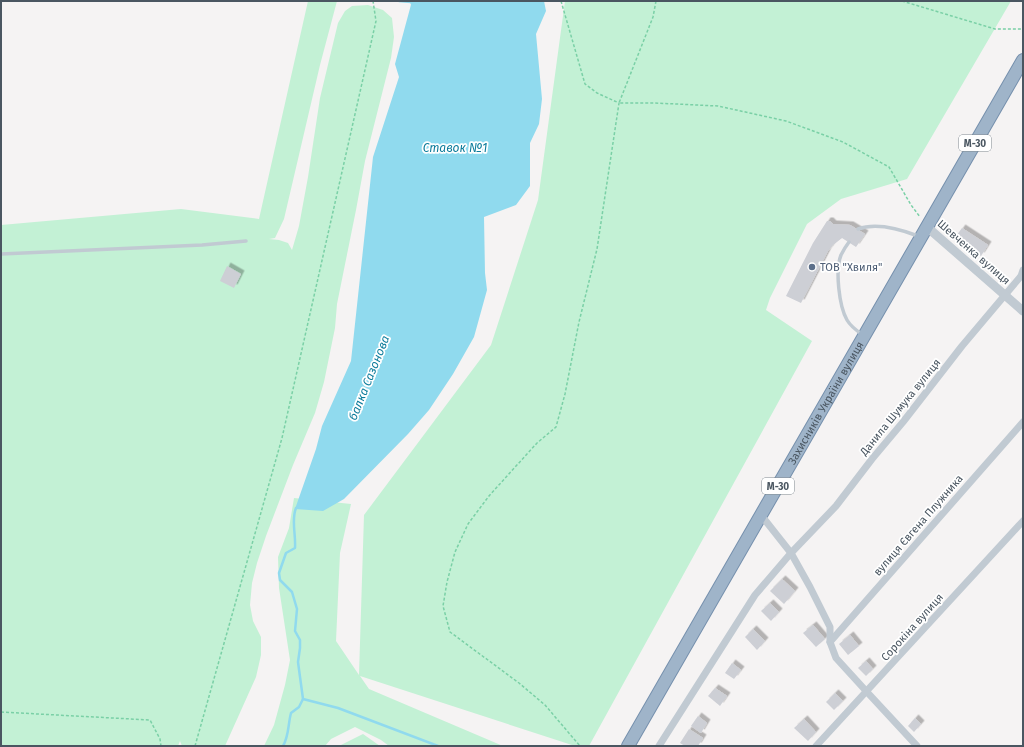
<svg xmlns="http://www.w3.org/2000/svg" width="1024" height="747" viewBox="0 0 1024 747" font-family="'Fira Sans',sans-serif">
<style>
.green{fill:#c3f1d5}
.water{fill:#90daee}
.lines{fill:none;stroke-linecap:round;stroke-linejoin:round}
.stream{stroke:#90daee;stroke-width:2.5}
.building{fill:#cdcfd5;filter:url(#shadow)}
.trunk-casing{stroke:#7690ad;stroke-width:14}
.path{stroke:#7ad0a6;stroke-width:1.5;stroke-dasharray:3 2;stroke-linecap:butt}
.service{stroke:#c1cad2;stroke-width:3.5}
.minor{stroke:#c1cad2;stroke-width:7}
.tertiary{stroke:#c1cad2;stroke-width:9}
.trunk{stroke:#9fb4c9;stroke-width:12}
.service-dot{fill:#5c6f8a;stroke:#fff;stroke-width:1.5}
.labels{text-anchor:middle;stroke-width:3.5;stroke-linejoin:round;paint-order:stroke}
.shield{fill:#fff;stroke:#808990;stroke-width:1}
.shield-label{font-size:10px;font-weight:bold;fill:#4a5661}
.street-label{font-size:11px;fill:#4a5661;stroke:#fff}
.service-label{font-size:11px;fill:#4e5e75;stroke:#fff;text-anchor:start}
.water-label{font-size:12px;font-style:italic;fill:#0c7c9b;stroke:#fff}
</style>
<defs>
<filter id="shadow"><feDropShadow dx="3.5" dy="-3.5" stdDeviation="0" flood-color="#0004"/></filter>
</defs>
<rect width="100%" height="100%" fill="#f5f3f3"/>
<g class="green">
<polygon points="308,1 337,1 320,65 284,219 275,238 269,239 279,240 288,243 292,250 299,226 308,177 320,98 338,23 345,11 352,6 368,5 383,10 392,18 394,37 391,58 365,161 356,210 337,304 335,328 324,382 315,413 293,465 266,536 257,563 252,583 250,605 253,621 261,637 261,655 256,677 225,746 182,746 180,741 178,746 1,746 1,225 181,209 259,219"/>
<polygon points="565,1 1011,1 907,179 841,199 807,224 770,298 766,310 812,341 589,746 575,746 360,676 369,689 503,746 389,746 381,740 355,727 331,739 325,746 264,746 274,725 285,685 290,660 279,588 278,557 289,528 294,498 351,504 340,553 336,641 359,675 364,515 491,345 538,200"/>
<polygon points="363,734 380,746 339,746"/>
</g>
<polygon class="water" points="412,1 544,1 546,11 536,34 542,99 539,124 530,143 530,186 516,205 484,217 485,273 487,290 474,337 453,374 429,410 408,434 344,499 323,511 295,509 316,449 322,426 351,361 373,157 399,77 395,64"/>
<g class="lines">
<g class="stream">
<polyline points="399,1 411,2 412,4"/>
<polyline points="303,699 338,708 438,746"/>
<path d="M283 746C289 736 288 724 291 713L299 707 303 699 298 662 300 648V640L295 631 297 609 292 592 280 580 279 573 286 553 295 548C296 534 291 520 296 508"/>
</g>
</g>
<g class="building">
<polygon points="827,221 830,221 833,224 850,225 865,234 856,247 842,238 833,245 828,251 801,303 786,296 813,243"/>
<polygon points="962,228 988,245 981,256 954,239"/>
<polygon points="227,266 241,274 234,288 220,281"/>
<polygon points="782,579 795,591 784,604 770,591"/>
<polygon points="770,603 779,612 771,621 761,611"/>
<polygon points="813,625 825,639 816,647 803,633"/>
<polygon points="753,629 765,641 757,650 745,637"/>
<polygon points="850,635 859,646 848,655 839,644"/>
<polygon points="866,661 873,669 866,676 858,668"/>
<polygon points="732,663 741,670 734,679 725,673"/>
<polygon points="715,688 727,696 720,706 708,696"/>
<polygon points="835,693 843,701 834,710 826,702"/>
<polygon points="698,716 707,723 701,733 691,726"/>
<polygon points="915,718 921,724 914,732 908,726"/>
<polygon points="804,719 816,732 808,741 794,728"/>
<polygon points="689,729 703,738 698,746 685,746 680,743"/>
</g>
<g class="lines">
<defs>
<g id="trunk">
<path id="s1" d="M628 746 1023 60"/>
</g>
</defs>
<use href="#trunk" class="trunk-casing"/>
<g class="path">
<polyline points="561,1 585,84 597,93 619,103 597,249 579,322 565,394 556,427 537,443 507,476 489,496 468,524 455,552 447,582 443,606 450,632 519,683 545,705 580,746"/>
<polyline points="656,1 653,17 619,103 655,103 718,106 786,121 843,142 889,167 911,205 920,217"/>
<polyline points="902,1 995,29 1023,29"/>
<polyline points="1,712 150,720 160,739 161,746"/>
<polyline points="195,746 282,438 376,21 373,1"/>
</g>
<g class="service">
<path d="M858 229C877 222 900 229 918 236"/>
<path d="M849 242C846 246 843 251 841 255 835 270 839 306 847 320 851 327 857 331 863 335"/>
<polyline points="1,254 202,245 246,241"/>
</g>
<g class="minor">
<polyline points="761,515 791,553 810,587 830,627 830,642 836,658 867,692 917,746"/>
<polyline points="830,642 1023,422"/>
<polyline points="659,746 755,595 791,553 836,506 872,459 903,422 962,346 1005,295 1021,276 1023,270"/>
<polyline points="816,746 1023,521"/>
</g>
<polyline class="tertiary" points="927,227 1023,311"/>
<use href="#trunk" class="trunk"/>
</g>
<circle class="service-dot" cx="812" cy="267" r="4"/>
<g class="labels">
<g class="shield">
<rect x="959" y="135" width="32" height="16" rx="3"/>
<rect x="762" y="478" width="32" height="16" rx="3"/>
</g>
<g class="shield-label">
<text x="975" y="147">М-30</text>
<text x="778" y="490">М-30</text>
</g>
<g class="street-label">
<text transform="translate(974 252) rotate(41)" y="4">Шевченка вулиця</text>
<text dy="4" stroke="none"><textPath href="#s1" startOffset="396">Захисників України вулиця</textPath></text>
<text transform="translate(900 407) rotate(-51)" y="4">Данила Шумука вулиця</text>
<text transform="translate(918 525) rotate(-49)" y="4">вулиця Євгена Плужника</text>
<text transform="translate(912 627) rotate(-48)" y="4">Сорокіна вулиця</text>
</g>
<g class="service-label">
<text x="820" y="271">ТОВ "Хвиля"</text>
</g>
<g class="water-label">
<text x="455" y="152">Ставок №1</text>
<text transform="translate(369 378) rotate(-68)" y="4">балка Сазонова</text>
</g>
</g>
<rect width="1024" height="747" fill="none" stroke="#4a5661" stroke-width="4"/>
</svg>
